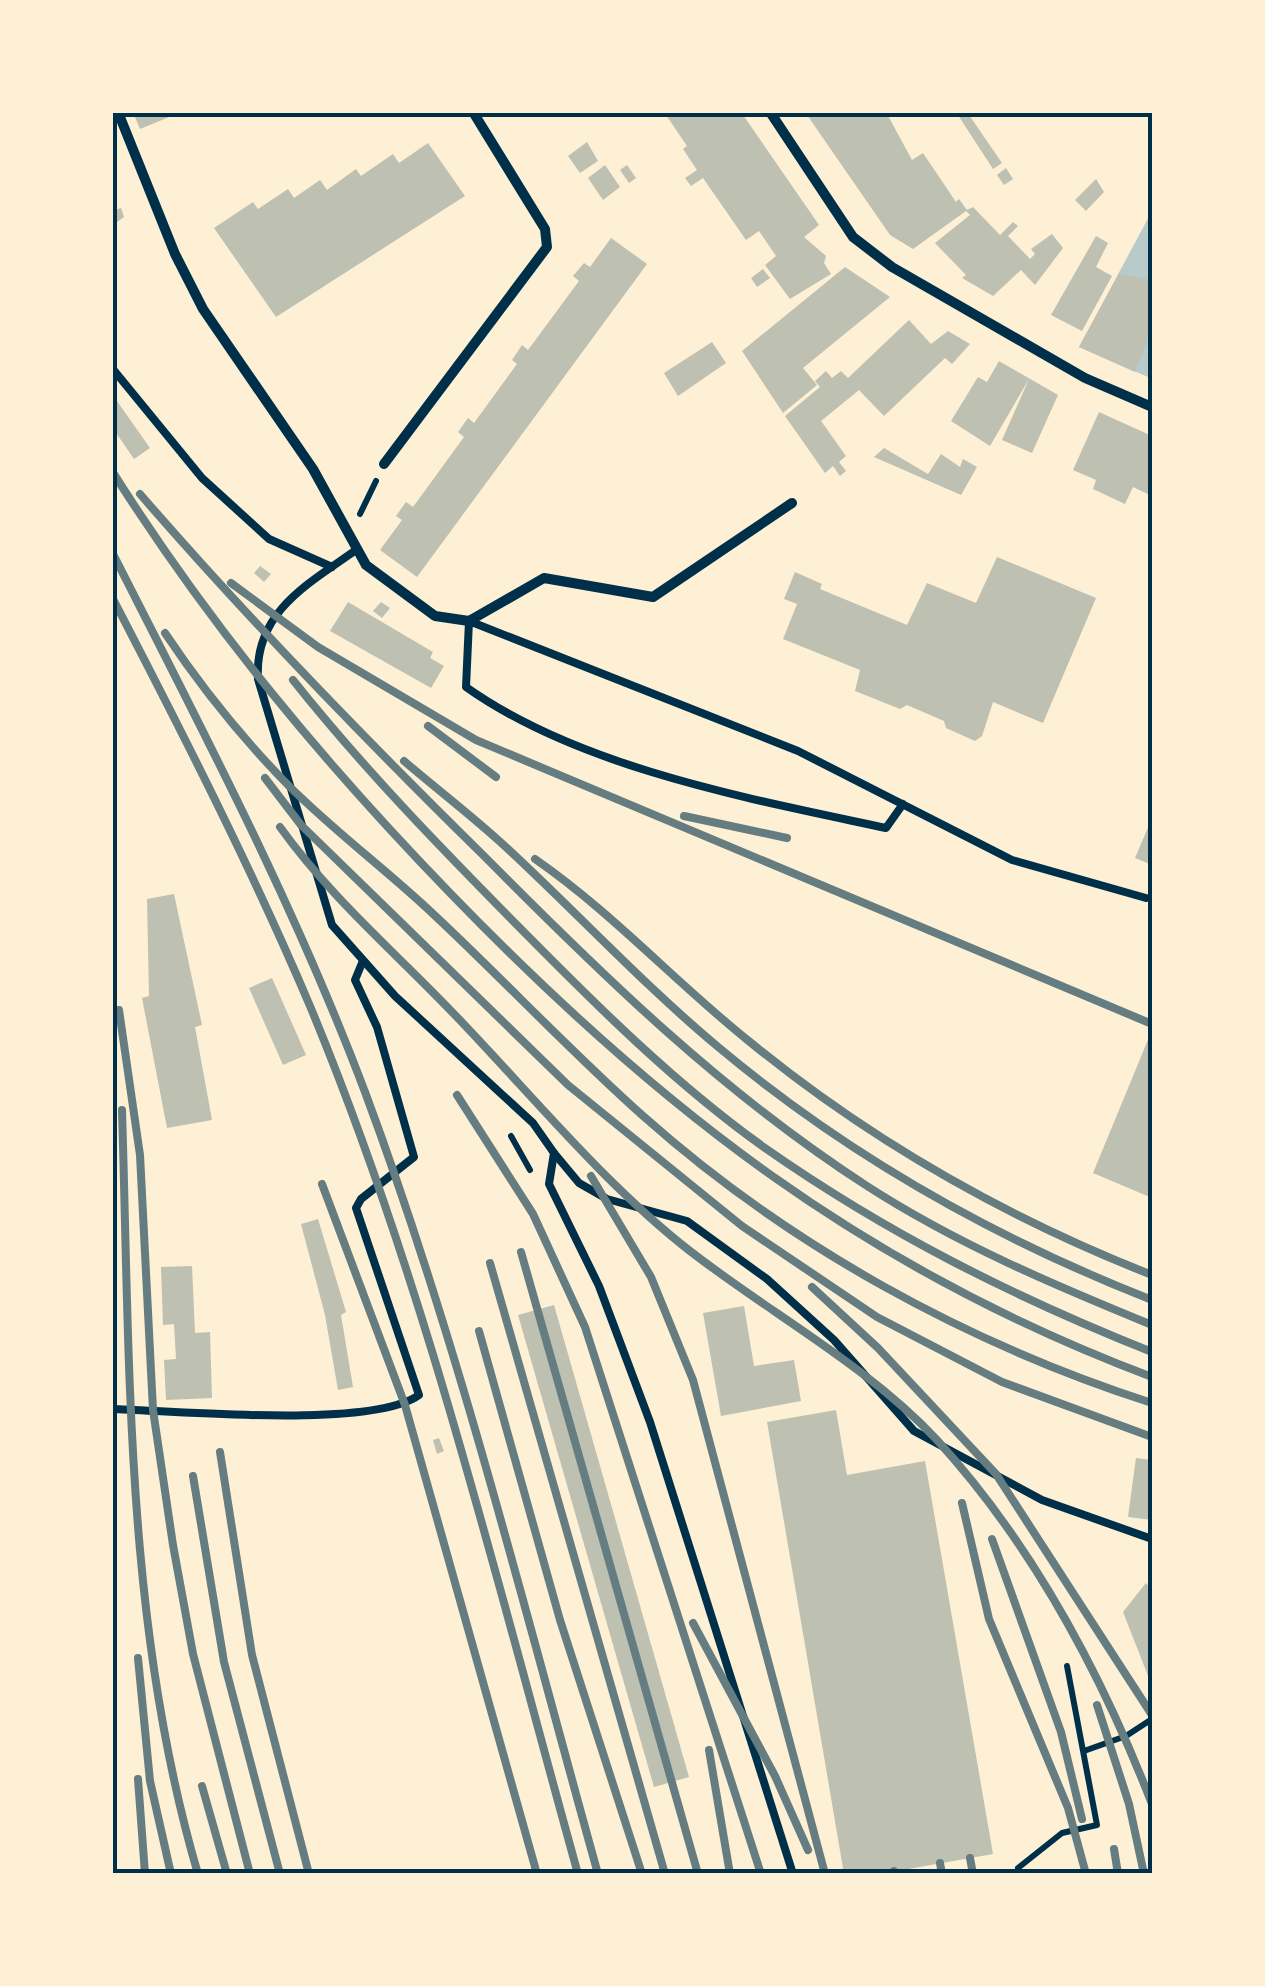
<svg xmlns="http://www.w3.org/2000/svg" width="1265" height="1986" viewBox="0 0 1265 1986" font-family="Quicksand,sans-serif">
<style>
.green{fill:#b9caca}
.building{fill:#bec0b2}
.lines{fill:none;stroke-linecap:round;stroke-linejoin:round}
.path{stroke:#003049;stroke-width:6}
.service{stroke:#003049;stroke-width:8}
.minor{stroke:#003049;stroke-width:10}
.rail{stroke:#657d81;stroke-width:8}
.neatline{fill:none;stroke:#003049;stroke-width:4}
</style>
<rect width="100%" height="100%" fill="#fdf0d5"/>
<polygon class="green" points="1152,211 1152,367 1148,377 1079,347"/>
<g class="building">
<polygon points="133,112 179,112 179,113 140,129"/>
<polygon points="664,112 741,112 819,225 804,237 826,256 824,263 831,274 790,299 765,265 776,256 759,231 746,240 703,178 691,186 685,178 697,170 683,149 687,146"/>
<polygon points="805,112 886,112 912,160 923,153 956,202 959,199 967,210 973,207 1000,235 1013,222 1018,226 1008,236 1030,259 1035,254 1031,249 1052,234 1063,248 1035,285 1021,270 993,296 962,278 966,275 935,243 970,215 966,211 913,249 890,235"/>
<polygon points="956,112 967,112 1002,163 993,169"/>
<polygon points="587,142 598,161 580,173 568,156"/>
<polygon points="428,143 465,196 276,317 214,228 253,202 258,209 288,189 294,198 320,180 327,190 356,169 361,176 393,154 399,163"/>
<polygon points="605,165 620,187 603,200 588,178"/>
<polygon points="627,165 636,178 629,183 620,170"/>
<polygon points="1006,168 1013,179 1004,185 997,175"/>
<polygon points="1096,179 1104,192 1086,211 1075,200"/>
<polygon points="121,208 124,217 112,226 112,211"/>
<polygon points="1096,236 1108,243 1096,267 1112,276 1082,331 1051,315"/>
<polygon points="611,238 647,264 417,577 380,550 402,520 396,516 406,502 413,507 464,437 458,432 468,418 474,423 517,364 512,360 522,345 528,350 579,281 573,276 584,263 590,267"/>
<polygon points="845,267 890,297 803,368 817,385 783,413 742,351"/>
<polygon points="763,269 770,278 757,287 751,278"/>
<polygon points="1119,274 1152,280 1152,329 1135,372 1079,347"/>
<polygon points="909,320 931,344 948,331 970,344 952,364 945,358 884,416 859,390 821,421 846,456 839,462 846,471 840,476 833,466 825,473 785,416 820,387 815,381 826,371 832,378 841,371 848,378"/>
<polygon points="712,342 726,363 678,396 664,373"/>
<polygon points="999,361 1058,395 1032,453 1002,440 1029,379 990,446 951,421 978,377 987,382"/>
<polygon points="112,394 150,448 134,459 112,427"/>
<polygon points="1099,412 1152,436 1152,496 1133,487 1125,504 1093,489 1096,480 1073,470"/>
<polygon points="884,448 928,474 941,454 960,467 963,459 977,467 961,495 874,457"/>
<polygon points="997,557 1096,598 1043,723 993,702 982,736 975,741 946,728 944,721 907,705 900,709 855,691 860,670 783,639 797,604 784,599 795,572 822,584 820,589 907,625 927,583 976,603"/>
<polygon points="260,566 271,574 264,582 254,573"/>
<polygon points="348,602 433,652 430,658 444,666 431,688 330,631"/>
<polygon points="381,602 390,608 382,618 373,611"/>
<polygon points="1152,818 1152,865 1135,858"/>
<polygon points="174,894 202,1025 195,1027 212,1120 167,1128 142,998 149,996 147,899"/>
<polygon points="272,978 306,1055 283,1065 249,988"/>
<polygon points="1152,1030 1152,1198 1093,1173"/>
<polygon points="318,1219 346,1312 341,1315 353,1387 338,1390 325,1315 301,1224"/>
<polygon points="192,1266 195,1333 210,1332 212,1398 166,1400 164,1360 176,1359 174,1324 163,1325 161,1267"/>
<polygon points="554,1305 689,1777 654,1787 518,1315"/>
<polygon points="744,1306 754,1366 794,1360 801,1401 721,1416 703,1313"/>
<polygon points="836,1410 847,1475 925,1461 993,1854 880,1874 844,1874 767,1422"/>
<polygon points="439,1438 444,1451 437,1454 433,1440"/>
<polygon points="1136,1458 1152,1460 1152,1520 1128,1517"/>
<polygon points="1146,1583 1152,1590 1152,1686 1123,1612"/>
</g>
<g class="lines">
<g class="path">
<polyline points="360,514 376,481"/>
<polyline points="511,1136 530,1170"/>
<polyline points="1084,1751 1126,1736 1152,1719"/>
<polyline points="1018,1868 1062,1833 1097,1825 1067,1666"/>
</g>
<g class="service">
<polyline points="112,368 202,478 269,539 332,567"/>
<path d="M356 550C308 584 254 612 258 679L332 925 395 996 533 1123 554 1153 549 1184 599 1286 650 1422 793 1874"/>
<path d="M903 804 886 828C751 799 580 768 466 687L469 621 798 751 1012 860 1146 898"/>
<polyline points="554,1153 579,1183 607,1199 687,1221 767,1279 834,1340 914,1431 1042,1500 1152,1539"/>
<path d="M112 1409C178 1411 372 1429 419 1395L356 1208 361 1199 414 1157 377 1027 355 980 362 963"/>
</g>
<g class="minor">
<polyline points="118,112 175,254 203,309 313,469 366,565 435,616 469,621 544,578 653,597 792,503"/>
<polyline points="770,112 853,237 892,267 1085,378 1152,407"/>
<polyline points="384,464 547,247 545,229 473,112"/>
</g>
<g class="rail">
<path d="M112 471C210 626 323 762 451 894 661 1111 867 1270 1152 1377"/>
<path d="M140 494C249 620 365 739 484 856 604 977 723 1093 867 1186 957 1244 1054 1285 1152 1325"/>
<path d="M112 552C202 729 295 906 365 1092 460 1347 525 1612 598 1874"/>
<polyline points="231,583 318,647 476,740 1152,1024"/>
<path d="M112 597C182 732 251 867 310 1006 426 1285 497 1583 578 1874"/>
<path d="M165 633C201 687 243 739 289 786 333 830 384 868 430 911 502 978 569 1050 642 1115 789 1246 966 1343 1152 1403"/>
<path d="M293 680C363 768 440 847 518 926 595 1004 675 1084 765 1148 888 1234 1014 1297 1152 1352"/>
<polyline points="428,726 496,777"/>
<path d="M404 761C439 791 475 818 508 849 578 914 644 985 717 1046 848 1156 994 1238 1152 1300"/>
<polyline points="265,778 301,825 568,1085 742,1226 877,1317 1002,1382 1152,1437"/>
<polyline points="684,816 787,838"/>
<path d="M280 827C331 898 395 952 455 1015 532 1095 603 1183 690 1251 771 1314 867 1365 937 1440 1032 1544 1101 1673 1152 1804"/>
<path d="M535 859C613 913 676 983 750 1042 871 1141 1007 1218 1152 1275"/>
<polyline points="119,1010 140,1155 153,1410 173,1545 193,1654 250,1874"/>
<polyline points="457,1095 533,1214 585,1327 761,1874"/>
<path d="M122 1110C130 1365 125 1626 198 1874"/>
<polyline points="591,1176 651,1277 693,1380 825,1874"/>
<polyline points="322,1184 405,1405 537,1874"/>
<polyline points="521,1252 698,1874"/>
<polyline points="490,1263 665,1874"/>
<polyline points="812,1287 878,1348 996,1474 1152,1715"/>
<polyline points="479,1331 560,1620 642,1874"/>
<polyline points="220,1452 252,1655 309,1874"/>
<polyline points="193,1476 224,1662 280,1874"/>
<polyline points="962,1503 989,1619 1068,1808 1086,1874"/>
<polyline points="992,1539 1061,1732 1082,1819"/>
<polyline points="693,1623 775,1776 808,1850"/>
<polyline points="138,1658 150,1781 171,1874"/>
<polyline points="1097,1705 1129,1804 1144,1874"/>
<polyline points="709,1750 730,1874"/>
<polyline points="138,1779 145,1874"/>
<polyline points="202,1786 227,1874"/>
<polyline points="1114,1849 1118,1874"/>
<polyline points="970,1858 973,1874"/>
<polyline points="940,1863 942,1874"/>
<polyline points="894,1871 895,1874"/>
</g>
</g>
<rect width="1265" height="1986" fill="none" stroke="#fdf0d5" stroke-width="230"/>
<rect x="115" y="115" width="1035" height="1756" class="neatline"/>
</svg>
